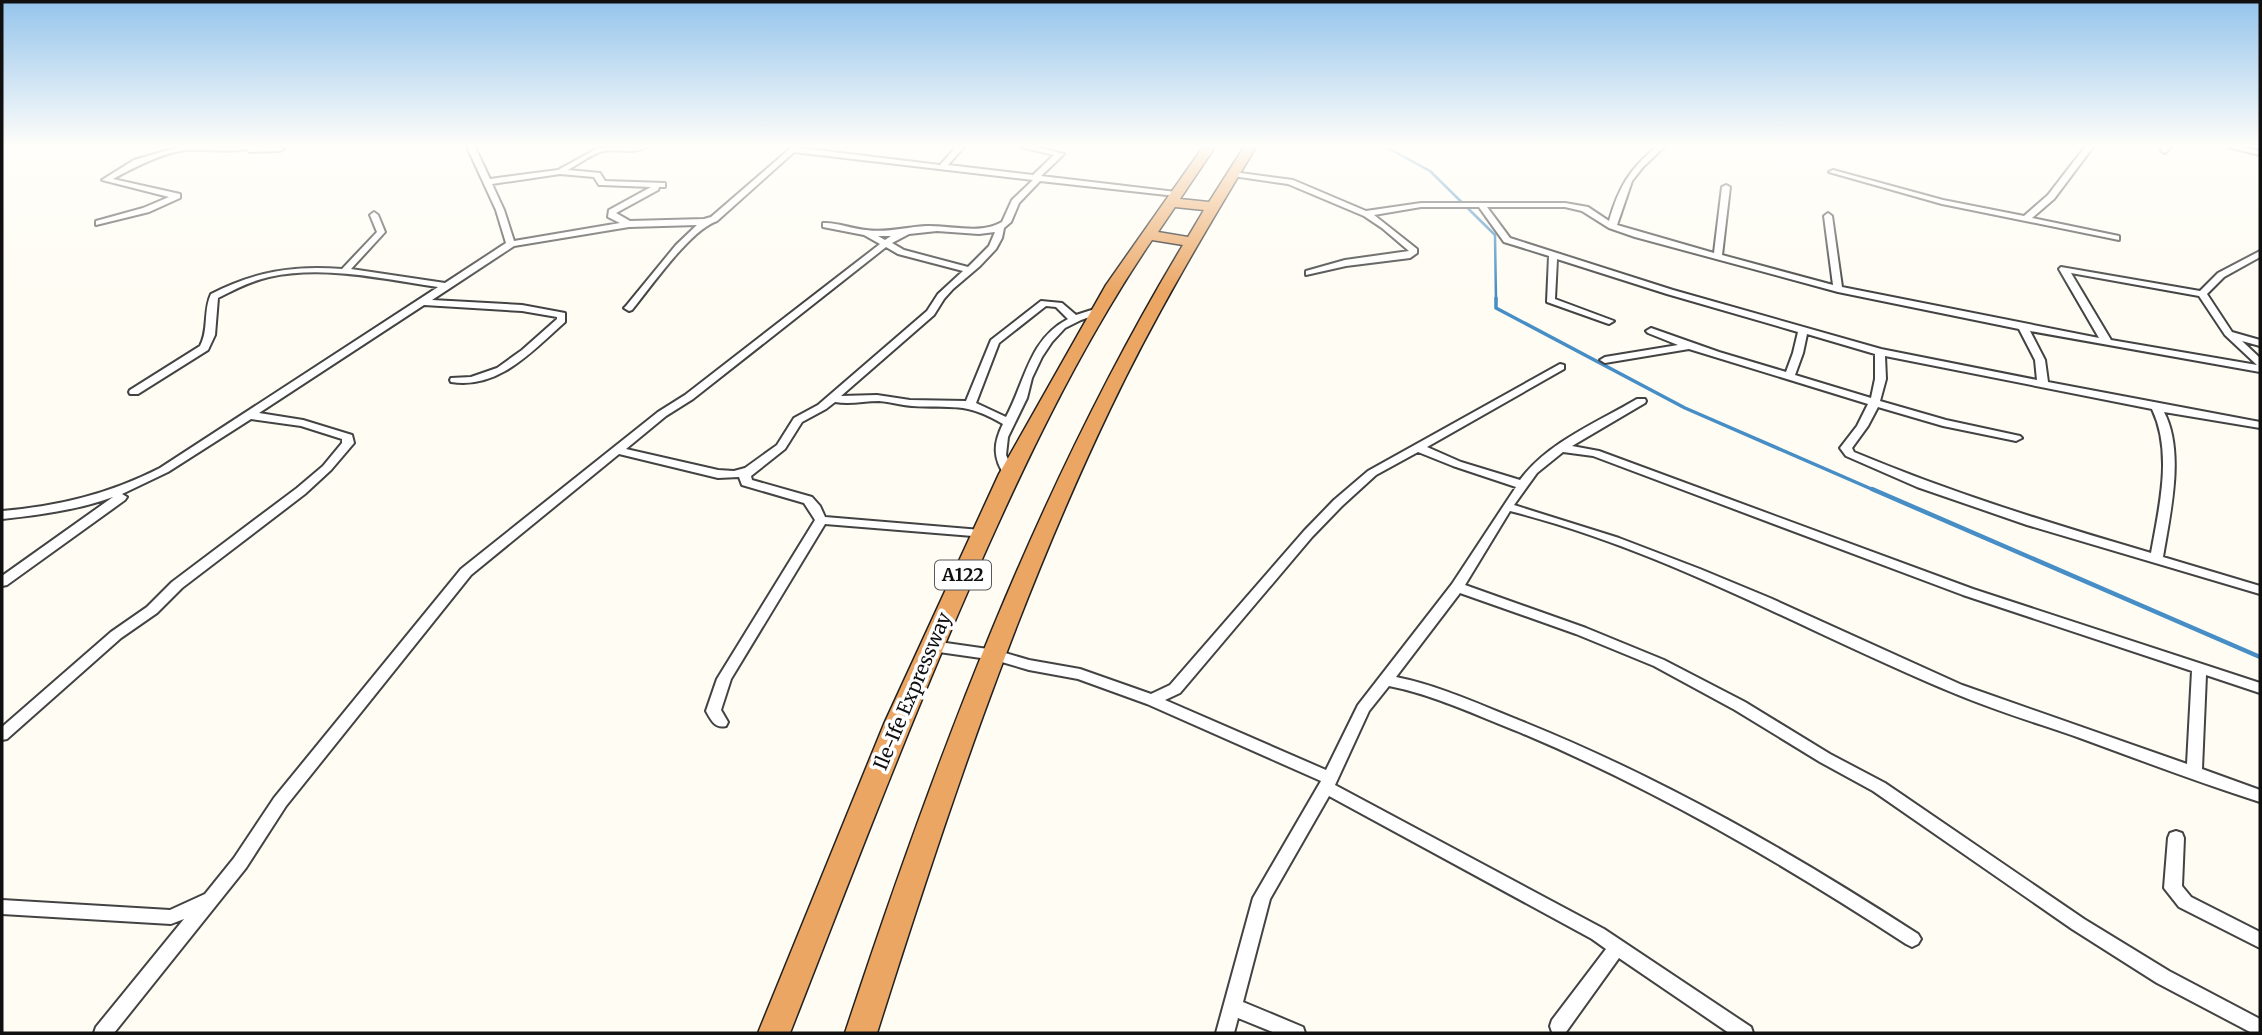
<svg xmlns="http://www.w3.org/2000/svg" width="2262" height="1035" viewBox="0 0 2262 1035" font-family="Merriweather,serif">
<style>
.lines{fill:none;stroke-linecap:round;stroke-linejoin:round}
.stream-far2{stroke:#468ec5;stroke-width:2.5}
.stream-far1{stroke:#468ec5;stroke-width:3.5}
.stream{stroke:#468ec5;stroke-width:4.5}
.street-casing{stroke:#434343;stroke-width:4}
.highway-casing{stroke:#212121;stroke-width:3}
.street{fill:#fff;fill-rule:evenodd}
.highway{fill:#eba664;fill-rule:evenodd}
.labels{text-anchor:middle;stroke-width:7;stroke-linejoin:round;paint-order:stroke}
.shield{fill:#fff;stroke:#585858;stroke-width:2}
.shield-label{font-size:18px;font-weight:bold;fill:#101010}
.street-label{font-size:19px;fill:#101010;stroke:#fff}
</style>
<rect width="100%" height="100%" fill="#fefcf3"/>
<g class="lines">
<polyline class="stream-far2" points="1386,147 1430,171 1495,235 1496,300"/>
<polyline class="stream-far1" points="1496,298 1496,308 1685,408 1876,491"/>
<polyline class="stream" points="1872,489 2260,657"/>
<defs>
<g id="street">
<path d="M179 147H281L284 149 280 151 250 152 246 149C227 153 210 149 190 150 167 150 133 168 113 179L180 194V198L149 212 96 225V221L143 208 169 197 102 180 134 160Z"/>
<path d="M467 147H475L490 179 558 170 598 148 647 147C632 155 619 148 603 151 591 154 579 164 568 170L600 173 605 181 665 183V187H659L658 190 616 213 630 221 704 219 711 217 792 147 940 165 956 147H964L948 165 1033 175 1054 155 1021 147H1036L1064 154 1041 176 1176 192 1180 194 1176 196 1040 181 1019 203 1011 222 1004 228 1002 238 996 249 980 266 953 289 944 299 934 315 841 396 877 395 910 400 966 401 991 340 1041 301 1062 303 1076 315 1098 308H1104V312L1081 320 1065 328 1052 342 1042 357 1032 378 1027 398 1008 437 1006 455 1015 474 1013 476H1005C993 458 993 444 1003 424 964 401 953 409 912 406 901 405 890 402 879 401 864 401 850 405 835 402L826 409 802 422 785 449 751 476 752 480 812 497 820 506 825 517 981 530 987 534 985 537 825 524 731 679 721 710 728 722 726 726C715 729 711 720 706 711L717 679 815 520 804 503 742 485 739 477 718 478 619 454 471 575 286 806 246 868 114 1033H94L96 1027 184 919 171 924 2 914V900L170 910 205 894 234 858 274 798 461 569 658 412 685 395 880 244 864 235 823 227V223C837 222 852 229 866 230 887 233 906 227 926 226 951 225 979 235 1002 222L1012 200 1033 180 794 152 717 221C690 230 651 287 632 310L629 311 624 308 626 306 676 245 697 225 629 227 514 246 432 300 522 305 565 313V322C533 350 499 390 451 382L450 380 451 378 471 377 497 368 522 350 557 319V317L522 311 424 305 259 413 303 420 352 435 354 443 331 470 305 494 182 588 157 613 121 638 7 739 2 740V727L111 632 147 607 172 582 297 488 323 466 342 443V439L301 426 251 419 168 472 122 494 127 497 125 500 7 585 2 586V576L113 497C77 510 40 515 2 519V511C59 506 109 494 160 468L438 287C383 279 324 265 269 277 251 281 235 289 218 298L215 335 208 350 138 394H130L129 392 130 390 200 346C209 330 203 311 211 294 254 272 293 265 342 269L377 232 370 215 374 212 378 215 385 232 351 269 445 283 506 243 496 210ZM560 174 594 177 599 185H602L651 187 609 210 608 217 620 223 514 241 504 210 492 184ZM937 231 979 234 995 232 989 246 968 267 904 250 892 243 909 234ZM878 236H891L885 240ZM886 247 898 254 963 271 938 294 927 311 818 405 794 418 777 445 745 468 734 471 718 470 626 449 666 416 693 399ZM1046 306 1056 307 1068 319C1029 339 1025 382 1006 417L976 403 999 343Z"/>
<path d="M1656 147H1664L1643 167 1632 181 1617 225 1714 253 1722 187 1726 185 1730 187 1722 255 1833 285 1824 216 1828 213 1832 216 1842 287 2099 338 2059 269 2061 267 2200 291 2218 273 2260 251V257L2224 277 2207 294 2232 332 2260 340V346L2242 341 2260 358V372L2030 331 2045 360 2048 382 2260 422V428L2164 412C2185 452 2170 514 2163 557L2260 586V594L2027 525 1917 487 1846 456 1840 448 1857 426 1868 404 1689 349 1605 363 1600 360 1605 357 1678 345 1648 333 1646 331 1651 328 1719 352 1786 372 1793 353 1798 332 1667 294 1557 259 1555 299 1614 321 1609 324 1606 323 1547 302 1549 256 1504 242 1479 207H1421L1374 215 1417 249V253L1410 258 1346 266 1306 275V271L1345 260 1409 251 1382 228 1364 216 1288 184 1233 176 1229 174 1233 172 1293 180 1366 211 1421 203H1565L1588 207 1609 221C1619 187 1629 170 1656 147ZM1487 207H1565L1582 211 1609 228 1635 237 1838 292 2019 329 2035 360 2037 380 1881 349 1673 290 1510 238ZM2071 273 2199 296 2225 335 2257 365 2111 340ZM1807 334 1875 354V379L1871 398 1795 375 1803 353ZM1885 356 2152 409C2173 453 2159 508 2151 553 2049 523 1952 493 1854 452L1852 448 1868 426 1878 407 1943 426 2016 441 2022 438 2020 436 1946 420 1880 401 1886 379Z"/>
<polygon points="2085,147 2093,147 2054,199 2032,218 2119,236 2119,240 1942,204 1829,172 1833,170 1943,200 2024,216 2048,195"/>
<polygon points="2163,147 2171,147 2165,153 2161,151"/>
<polygon points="2228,147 2242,147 2260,151 2260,155"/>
<path d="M1560 364 1564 365V369L1427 447 1461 462 1520 480C1548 442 1598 422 1637 399H1645L1646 401 1645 403 1572 446 1599 451 1973 589 2260 683V693L2206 675 2202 769 2260 790V802C2200 783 2140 760 2080 738 2037 723 1993 710 1951 692 1805 631 1665 550 1510 511L1465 585 1586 628 1664 660 1745 702 1830 754 1885 783 2084 919 2169 971 2260 1019V1033H2252L2157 983 2072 929 1873 791 1820 762 1735 710 1654 666 1576 634 1460 593 1396 677C1441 686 1483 706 1526 723 1664 779 1793 853 1918 934L1921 939 1918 944 1912 947 1906 944C1782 863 1655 789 1519 732 1476 715 1434 695 1389 686L1369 711 1335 785 1604 929 1751 1027 1753 1033H1729L1619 958 1566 1032H1552L1550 1026 1552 1020 1606 949 1592 939 1329 796 1270 899 1243 1002 1303 1027 1305 1033H1275L1238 1018 1234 1033H1216L1253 898 1321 781 1147 704 1078 679 1029 670 995 660 932 651 927 649 925 646 927 643 932 641 995 650 1029 660 1080 669 1151 694 1170 685 1304 531 1334 500 1368 471ZM1418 452 1453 466 1516 487 1452 584 1358 705 1326 770 1165 700 1180 693 1312 537 1342 506 1376 475ZM1563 452 1593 456 1963 595 2192 671 2187 764 1962 685 1770 598 1700 569 1619 538 1514 505 1537 473Z"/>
<polygon points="2176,831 2182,833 2184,838 2182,886 2191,897 2260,932 2260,948 2179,907 2164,888 2168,838 2170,833"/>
</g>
<path id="highway" d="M1203 147H1215L1180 199 1209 202 1244 147H1256C1204 233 1154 317 1110 409 1014 610 944 821 877 1033H845C935 761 1035 491 1183 245L1152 240C1078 349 1021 470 968 591 904 737 848 885 790 1033H758L884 724 999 474 1106 285ZM1175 207 1204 210 1188 237 1158 232Z"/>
</defs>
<use href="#street" class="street-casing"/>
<use href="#highway" class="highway-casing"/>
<use href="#street" class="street"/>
<use href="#highway" class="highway"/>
</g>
<linearGradient id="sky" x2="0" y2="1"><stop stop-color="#95c4ec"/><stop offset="0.5" stop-color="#fffefa"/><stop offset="1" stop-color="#fffefa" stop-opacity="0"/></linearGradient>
<rect width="2262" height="292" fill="url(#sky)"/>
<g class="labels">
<rect class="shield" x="935" y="560.5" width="56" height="29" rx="5"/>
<g class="shield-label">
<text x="963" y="581">A122</text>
</g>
<g class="street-label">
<text transform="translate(912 691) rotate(-67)" y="7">Ile-Ife Expressway</text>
</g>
</g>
<rect width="2262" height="1035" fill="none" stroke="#101010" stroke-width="7"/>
</svg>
